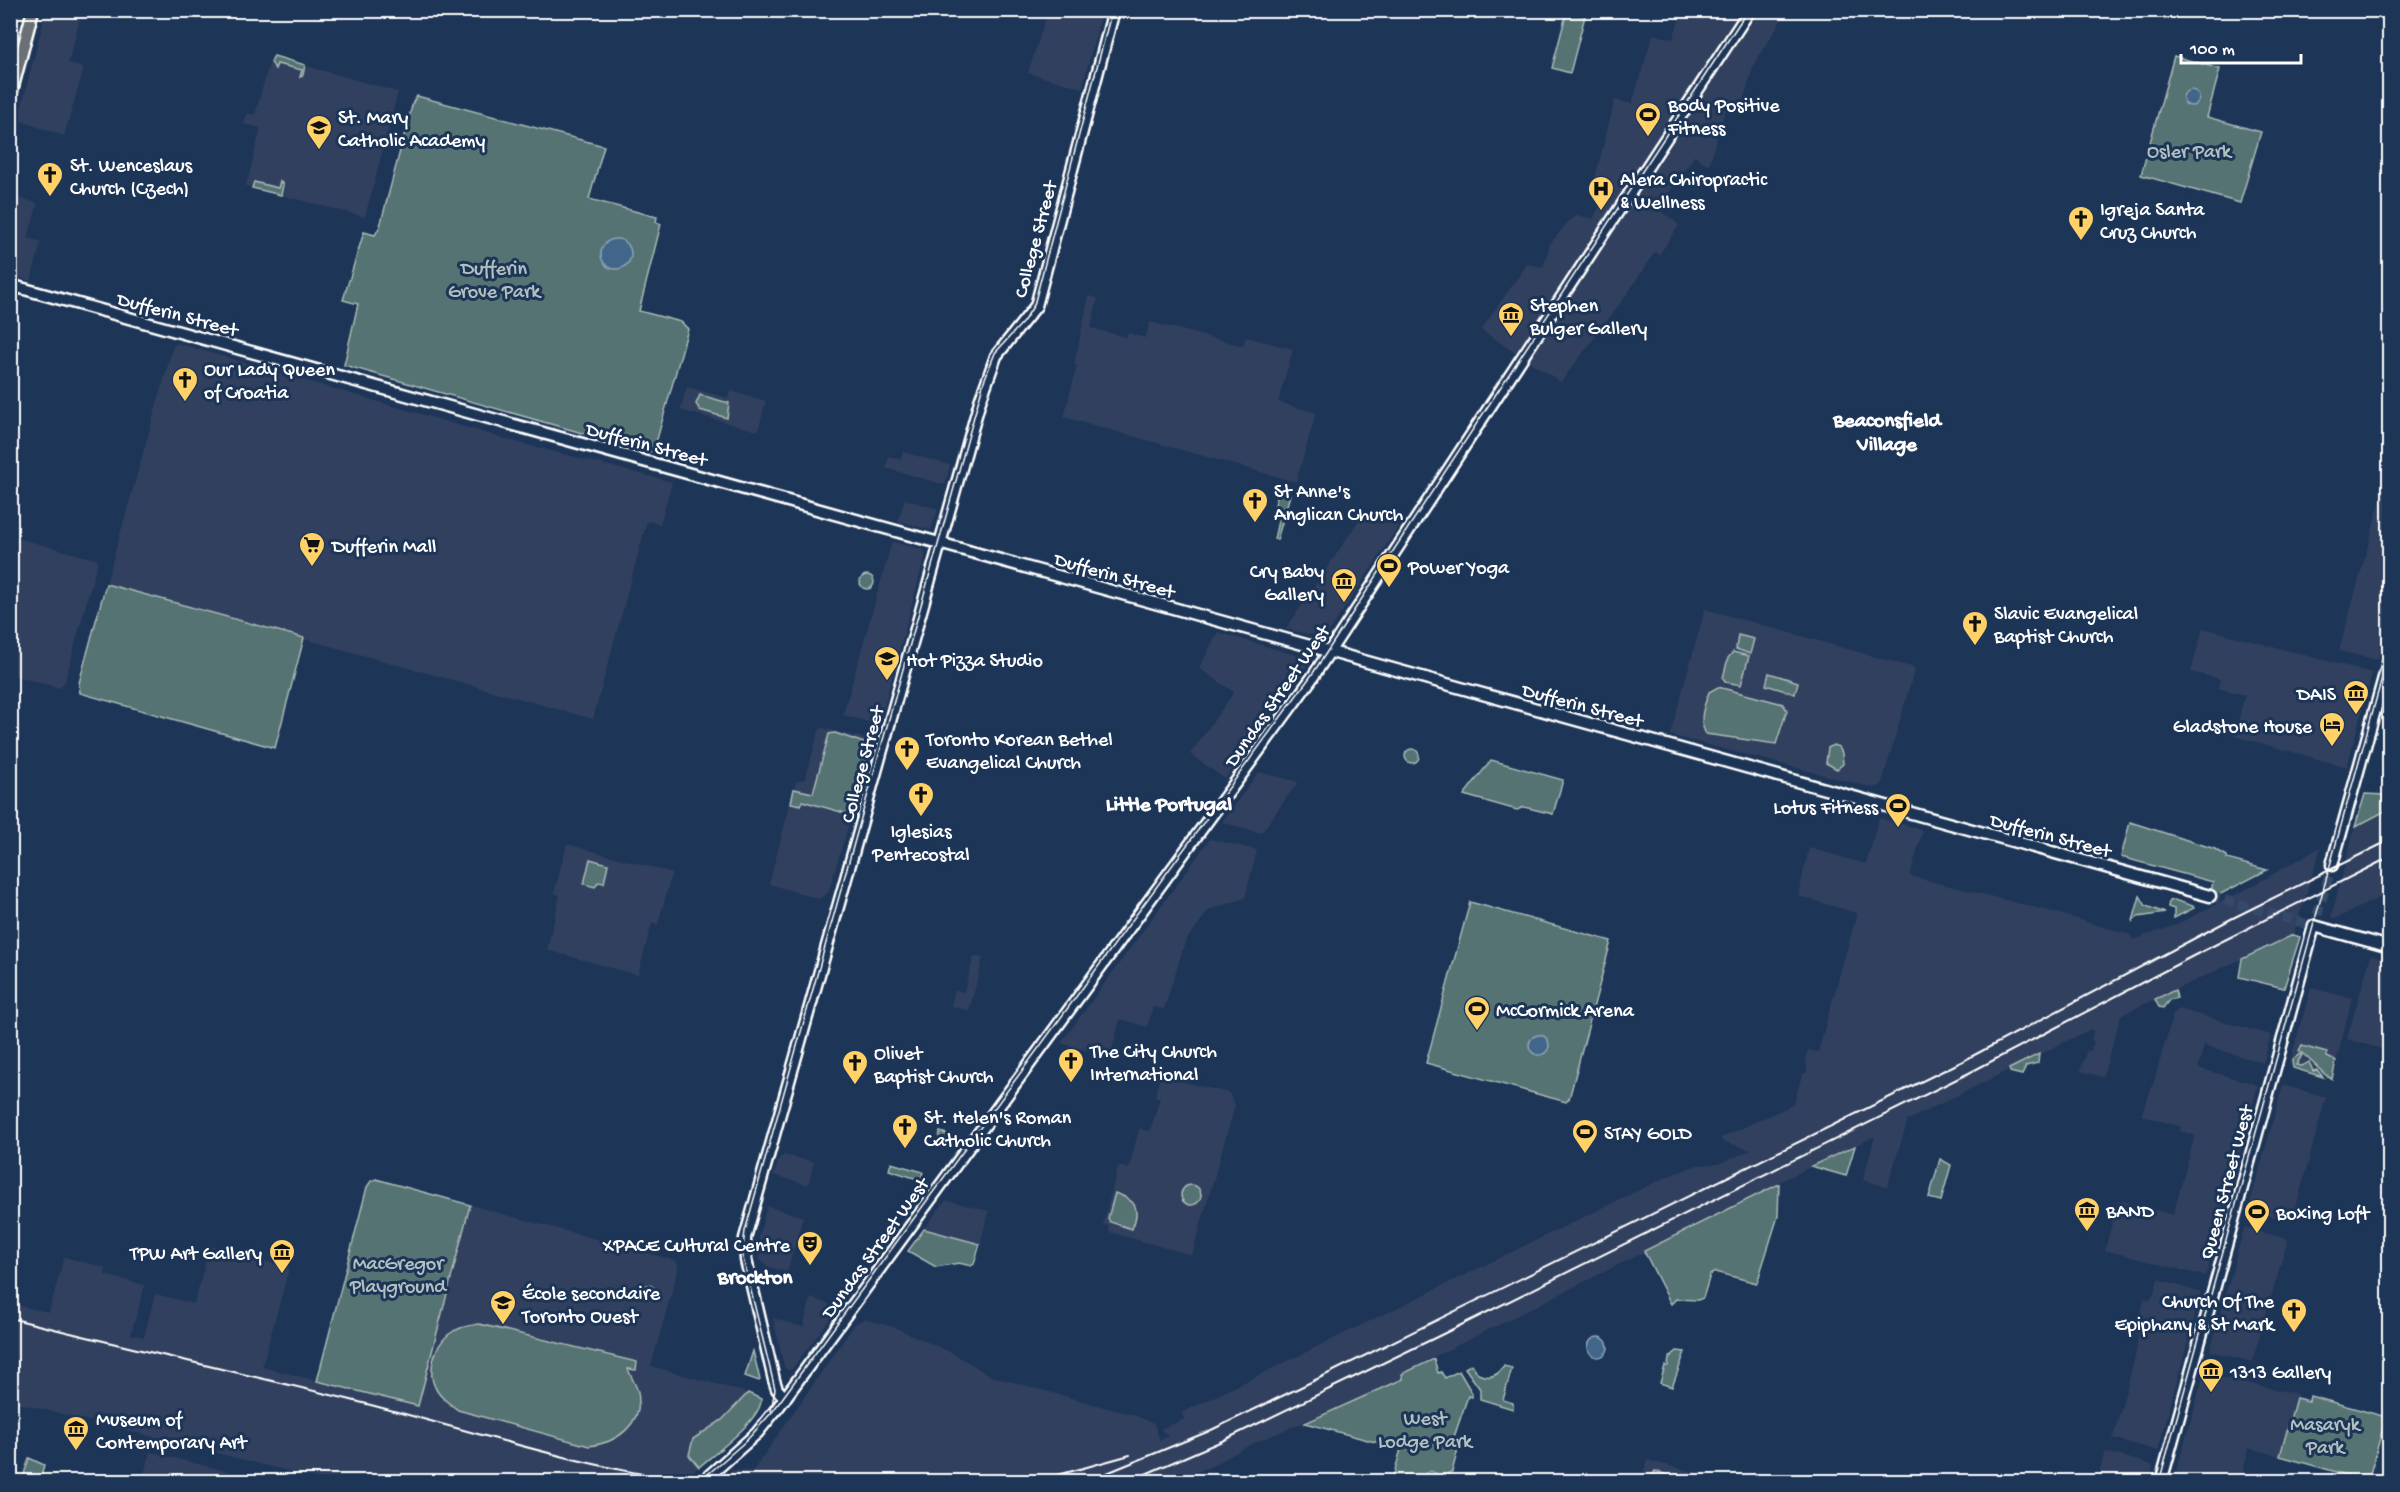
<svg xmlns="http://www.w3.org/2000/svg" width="2400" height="1492" viewBox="0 0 2400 1492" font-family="'Gochi Hand',sans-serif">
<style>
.built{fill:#32415f}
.green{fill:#547372;stroke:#aab9b8;stroke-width:1.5}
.water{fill:#426689;stroke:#8ea3b8;stroke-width:1.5}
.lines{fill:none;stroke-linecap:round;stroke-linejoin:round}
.secondary-tunnel{stroke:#344968;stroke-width:10;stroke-dasharray:10 5;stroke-linecap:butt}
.secondary-casing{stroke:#fff;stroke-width:15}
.primary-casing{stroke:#fff;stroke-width:15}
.secondary{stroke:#1d3557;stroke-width:10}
.primary{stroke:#6b6f75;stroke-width:10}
.tram{stroke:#fff;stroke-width:1.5}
.rail{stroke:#fff;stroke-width:2}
.labels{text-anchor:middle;stroke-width:6;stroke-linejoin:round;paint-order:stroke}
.poi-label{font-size:20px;fill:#fff;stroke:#1d3557;text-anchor:start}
.park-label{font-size:20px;fill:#b2c0c0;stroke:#1d3557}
.street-label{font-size:20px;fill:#fff;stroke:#1d3557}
.neighbourhood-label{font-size:21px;font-weight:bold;fill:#fff;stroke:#1d3557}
</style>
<rect width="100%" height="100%" fill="#1d3557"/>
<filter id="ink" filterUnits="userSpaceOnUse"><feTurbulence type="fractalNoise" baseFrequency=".0167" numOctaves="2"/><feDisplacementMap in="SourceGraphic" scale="12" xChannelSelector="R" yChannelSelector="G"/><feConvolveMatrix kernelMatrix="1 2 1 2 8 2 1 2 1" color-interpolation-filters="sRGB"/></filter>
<g filter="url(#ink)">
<g class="built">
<polygon points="10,11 22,11 18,26 11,24"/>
<polygon points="46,11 82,11 68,63 84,68 64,136 18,120"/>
<polygon points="1048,11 1102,11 1082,88 1028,73"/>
<polygon points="1682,11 1787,11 1754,64 1739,115 1725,111 1709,165 1694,156 1658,209 1679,225 1659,255 1655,252 1625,297 1561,382 1481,330 1527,264 1543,267 1550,244 1569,221 1577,215 1593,219 1611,183 1595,179 1615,100 1632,104 1653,34 1673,39"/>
<polygon points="271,56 398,92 365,217 246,186 261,128 244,124 247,113 255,115"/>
<polygon points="10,196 38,203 28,238 41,242 31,281 11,275"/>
<polygon points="1089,296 1098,298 1091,328 1126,337 1128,333 1145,338 1150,322 1243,346 1246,337 1293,349 1278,402 1316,413 1296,482 1064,417 1077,366 1074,365"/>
<polygon points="177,343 516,442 672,482 660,524 647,521 593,719 106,584 173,347"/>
<polygon points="687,387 728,398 731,391 766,401 758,431 680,410"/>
<polygon points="903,452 950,465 945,485 886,468 889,456 900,460"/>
<polygon points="2389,470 2389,618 2378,660 2339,651"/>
<polygon points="905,499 938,509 931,530 898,521"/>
<polygon points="1364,513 1396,522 1399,526 1325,638 1286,629"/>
<polygon points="10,536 98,560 65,681 59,688 11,675"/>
<polygon points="892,542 924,550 925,556 879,725 843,715"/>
<polygon points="1705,609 1915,668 1881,786 1874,788 1670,735"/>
<polygon points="2203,628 2372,673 2347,767 2234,736 2245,695 2218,688 2220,679 2191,672"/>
<polygon points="1218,632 1308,659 1309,663 1225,779 1190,754 1234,692 1199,668"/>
<polygon points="822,728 871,740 873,745 828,893 819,899 769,884 796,782 805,779 819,731"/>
<polygon points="1259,772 1298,782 1261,833 1222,822"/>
<polygon points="2389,809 2389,893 2335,919 2331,917 2355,827"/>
<polygon points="1879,818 1921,829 1922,832 1910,876 2057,913 2130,935 2133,940 2173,926 2245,890 2321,847 2293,935 2121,1015 2103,1077 2080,1071 2087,1050 2091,1051 2094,1041 2091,1040 2093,1031 2091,1029 1908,1120 1887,1187 1863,1180 1875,1136 1781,1181 1752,1198 1402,1373 1404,1379 1250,1445 1212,1466 1174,1481 719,1482 732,1470 753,1471 855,1324 864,1319 896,1328 954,1354 991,1376 1137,1416 1154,1424 1160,1440 1169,1436 1160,1429 1185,1419 1181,1413 1666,1177 1697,1165 1718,1164 1751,1150 1721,1141 1721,1138 1794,1104 1802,1075 1807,1072 1806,1054 1809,1050 1818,1052 1857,913 1798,896 1809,848 1866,864"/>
<polygon points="1210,839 1257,850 1245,898 1209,910 1185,942 1164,1009 1153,1007 1147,1027 1120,1019 1110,1057 1061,1043"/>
<polygon points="567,844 672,873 658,924 652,923 638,975 547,950 560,895 554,893"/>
<polygon points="2371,955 2389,960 2389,1051 2347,1039"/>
<polygon points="974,956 983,958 969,1011 951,1006 955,990 964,992"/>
<polygon points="2311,988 2352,998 2332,1079 2289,1065"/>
<polygon points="2179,1009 2271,1035 2263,1063 2204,1045 2198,1068 2258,1085 2207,1272 2204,1276 2105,1250 2118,1200 2173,1215 2195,1135 2180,1131 2181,1127 2141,1115 2153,1085 2173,1014"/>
<polygon points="1160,1076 1229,1093 1235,1105 1192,1255 1109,1232 1109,1226 1103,1225 1118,1166 1129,1169 1139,1129 1150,1131 1160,1098 1155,1097"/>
<polygon points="2283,1085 2326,1097 2292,1222 2248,1210"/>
<polygon points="784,1155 814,1162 808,1185 774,1175 779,1159"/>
<polygon points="946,1200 989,1211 980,1244 924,1229"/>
<polygon points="470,1205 677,1261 678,1269 651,1366 748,1393 722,1420 705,1429 689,1455 699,1467 682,1481 327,1481 22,1404 11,1404 10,1304 49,1312 64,1257 106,1268 105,1275 145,1285 131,1334 144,1337 155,1294 194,1304 210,1246 289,1268 262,1367 418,1406"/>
<polygon points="767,1206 803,1217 787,1272 769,1267 760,1260 759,1236"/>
<polygon points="2244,1228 2288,1239 2252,1362 2210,1351"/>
<polygon points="2158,1279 2201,1293 2158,1451 2113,1438 2136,1353 2138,1335 2134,1334 2145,1298 2150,1300 2153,1296"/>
<polygon points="811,1298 829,1304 832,1316 792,1369 788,1370 784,1366 773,1318 803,1327"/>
<polygon points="2204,1374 2297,1394 2280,1456 2249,1448 2240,1481 2173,1482"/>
<polygon points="150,1452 234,1473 264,1481 142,1482"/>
<polygon points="2105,1452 2150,1464 2153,1467 2149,1481 2097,1482"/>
<polygon points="1647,1460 1727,1481 1641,1482"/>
</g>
<g class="green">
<polygon points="1567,11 1585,16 1570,73 1552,68"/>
<polygon points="274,56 305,65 303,75 300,77 302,70 277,64 275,69 271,62"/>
<polygon points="2174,56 2220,69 2207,117 2261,132 2240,203 2141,175"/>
<polygon points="417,96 604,146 589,199 657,217 656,222 661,224 639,311 681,322 688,329 654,450 649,452 624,445 624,442 596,437 344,365 358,304 343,300 364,232 375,235 380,226 413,102"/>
<polygon points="280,181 283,185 281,195 252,188 254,182 278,188"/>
<polygon points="700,395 729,403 727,418 700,410 696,404"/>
<polygon points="1278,491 1290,495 1277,540 1274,539 1280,512 1275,505"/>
<circle cx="867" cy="582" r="7"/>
<polygon points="106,584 304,638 275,748 80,693 79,683"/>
<polygon points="1738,635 1754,639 1750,654 1736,649"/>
<polygon points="1733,652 1749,656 1741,685 1726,682 1723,678 1728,658"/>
<polygon points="1769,673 1798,682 1795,694 1766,685"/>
<path d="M1718 687 1783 704 1787 710 1776 744 1706 734C1698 720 1704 706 1709 692Z"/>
<polygon points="835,733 870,745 852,811 848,814 802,801 801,805 791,803 794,789 813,793 829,734"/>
<polygon points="1833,745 1839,747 1842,753 1843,764 1837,769 1826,763 1828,748"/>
<circle cx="1412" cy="756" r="7"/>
<polygon points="1491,760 1563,780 1553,814 1524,807 1517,810 1464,795"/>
<polygon points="2365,794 2385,795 2389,799 2389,809 2355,827"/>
<polygon points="2130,822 2215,849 2227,856 2227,859 2267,870 2209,900 2213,882 2121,857"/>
<polygon points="590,859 608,864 604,883 598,882 595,887 584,884"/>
<polygon points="2140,896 2146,906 2165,913 2138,917 2133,921"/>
<polygon points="2174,900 2193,906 2194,908 2174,918 2174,909 2168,907 2169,901"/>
<polygon points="1470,902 1611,941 1569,1099 1566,1102 1426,1063"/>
<polygon points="2293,935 2300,937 2284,988 2239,977 2242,959"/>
<polygon points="2175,990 2177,998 2169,1000 2163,1008 2159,1007 2155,999"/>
<path d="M2302 1046 2327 1053V1057L2336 1061 2332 1079C2323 1075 2311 1059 2299 1051Z"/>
<polygon points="2039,1054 2038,1063 2026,1066 2022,1075 2010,1072 2009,1069"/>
<polygon points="2300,1054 2302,1055 2296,1065 2301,1066 2309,1062 2313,1071 2317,1070 2323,1077 2293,1068 2292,1060"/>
<polygon points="940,1132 960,1138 961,1140 957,1147 938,1142"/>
<polygon points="1855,1146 1846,1176 1811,1166"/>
<polygon points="1940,1159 1951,1165 1941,1201 1929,1198"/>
<polygon points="891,1163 923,1172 921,1180 889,1170"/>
<polygon points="376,1179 470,1205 418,1406 317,1381 367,1187 371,1181"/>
<polygon points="1779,1184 1778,1216 1757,1283 1715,1272 1710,1275 1703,1298 1698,1300 1676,1299 1671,1304 1644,1251"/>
<circle cx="1191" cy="1195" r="10"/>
<path d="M1115 1193C1136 1200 1141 1208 1132 1229L1110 1222 1108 1218Z"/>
<polygon points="924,1229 980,1244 974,1264 971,1266 959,1263 936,1267 908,1251"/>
<circle cx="648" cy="1292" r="7"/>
<path d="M479 1324 637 1362 636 1370 628 1369C631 1377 636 1385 638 1392 644 1424 617 1443 589 1446L458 1410C450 1404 439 1397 435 1387 427 1371 435 1346 448 1335 457 1327 469 1326 479 1324Z"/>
<polygon points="753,1351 760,1380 759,1381 745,1376"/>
<polygon points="1677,1351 1685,1352 1672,1387 1660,1383 1665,1366 1668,1366 1669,1358"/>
<polygon points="1434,1359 1438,1373 1441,1372 1445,1378 1459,1371 1472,1393 1472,1397 1468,1396 1454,1437 1459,1445 1452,1472 1448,1473 1446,1481 1392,1481 1401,1449 1305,1423 1403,1379 1402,1374"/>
<path d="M1472 1364 1478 1374C1489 1379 1498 1376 1504 1366L1512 1368 1503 1400 1513 1403V1409L1480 1399V1389L1465 1368Z"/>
<path d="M748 1393 761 1399C763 1418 714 1454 699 1467L689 1455 693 1439 722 1420Z"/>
<polygon points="2310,1396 2386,1417 2368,1481 2280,1456 2296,1398 2309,1401"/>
<polygon points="29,1458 44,1465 40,1481 22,1481"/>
<polygon points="1655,1471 1671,1476 1672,1481 1649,1481"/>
</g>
<g class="water">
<circle cx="2191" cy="98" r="8"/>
<circle cx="616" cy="254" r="15"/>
<circle cx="1539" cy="1045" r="10"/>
<circle cx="1598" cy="1347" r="10"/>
<polygon points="1431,1471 1437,1474 1439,1481 1423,1481 1424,1474"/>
</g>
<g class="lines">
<polyline class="secondary-tunnel" points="2210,896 2314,926 2332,865"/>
<defs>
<g id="secondary">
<polyline points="10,285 2210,896"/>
<polyline points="2332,865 2390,656"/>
<polyline points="785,1398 777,1389 774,1380 746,1260 745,1238 980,401 996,356 1036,306 1114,10"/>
<polyline points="702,1482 757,1433 779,1406 1312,678 1750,10"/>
<polyline points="2161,1482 2314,926 2390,947"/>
</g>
<polyline id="primary" points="10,98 33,10"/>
</defs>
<use href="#secondary" class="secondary-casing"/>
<use href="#primary" class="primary-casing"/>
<use href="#secondary" class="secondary"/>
<use href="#primary" class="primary"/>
<g class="tram">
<polyline points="771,1411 775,1389 742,1254 745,1231 984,381 995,353 1023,322 1034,305 1112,10"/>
<polyline points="699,1482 747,1440 773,1411 1313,673 1748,10"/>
<polyline points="2159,1482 2390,649"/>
</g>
<g class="rail">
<path d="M10 1318C124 1347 237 1372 351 1400 464 1428 575 1466 691 1482"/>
<polyline points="1033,1482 1130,1455"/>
<polyline points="1085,1482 1207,1432 1301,1387 1963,1061 2231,919 2390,840"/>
<polyline points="1127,1482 1222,1441 1443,1334 1969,1073 2193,956 2390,857"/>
</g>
</g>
</g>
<defs>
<symbol id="stadium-pin" viewBox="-11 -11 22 30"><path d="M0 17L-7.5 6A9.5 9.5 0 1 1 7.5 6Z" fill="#ffd166" stroke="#1d3557"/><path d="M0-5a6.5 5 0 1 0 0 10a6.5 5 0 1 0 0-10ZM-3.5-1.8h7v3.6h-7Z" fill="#111"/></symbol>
<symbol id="school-pin" viewBox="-11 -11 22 30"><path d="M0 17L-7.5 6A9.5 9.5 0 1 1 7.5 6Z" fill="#ffd166" stroke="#1d3557"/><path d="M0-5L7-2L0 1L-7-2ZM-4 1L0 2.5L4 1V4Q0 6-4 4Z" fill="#111"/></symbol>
<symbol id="church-pin" viewBox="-11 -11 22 30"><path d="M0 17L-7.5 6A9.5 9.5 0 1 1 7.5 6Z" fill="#ffd166" stroke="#1d3557"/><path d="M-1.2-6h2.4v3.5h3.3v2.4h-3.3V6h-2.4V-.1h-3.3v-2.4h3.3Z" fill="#111"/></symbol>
<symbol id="hospital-pin" viewBox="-11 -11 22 30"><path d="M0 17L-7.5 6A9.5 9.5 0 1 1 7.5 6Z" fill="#ffd166" stroke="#1d3557"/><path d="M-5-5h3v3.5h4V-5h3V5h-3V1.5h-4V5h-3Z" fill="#111"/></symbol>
<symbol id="museum-pin" viewBox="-11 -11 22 30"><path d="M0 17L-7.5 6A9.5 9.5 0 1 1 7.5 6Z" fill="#ffd166" stroke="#1d3557"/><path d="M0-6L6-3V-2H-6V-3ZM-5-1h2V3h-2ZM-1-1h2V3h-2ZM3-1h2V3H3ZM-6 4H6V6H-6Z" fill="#111"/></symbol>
<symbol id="supermarket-pin" viewBox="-11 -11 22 30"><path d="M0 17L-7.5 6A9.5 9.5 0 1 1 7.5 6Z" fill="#ffd166" stroke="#1d3557"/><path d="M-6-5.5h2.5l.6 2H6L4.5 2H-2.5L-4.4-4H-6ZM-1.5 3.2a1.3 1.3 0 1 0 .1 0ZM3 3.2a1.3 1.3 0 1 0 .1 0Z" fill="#111"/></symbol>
<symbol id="university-pin" viewBox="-11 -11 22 30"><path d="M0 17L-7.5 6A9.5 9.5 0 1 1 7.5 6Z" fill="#ffd166" stroke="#1d3557"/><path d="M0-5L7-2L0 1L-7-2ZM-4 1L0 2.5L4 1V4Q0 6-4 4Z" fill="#111"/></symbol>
<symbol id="hotel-pin" viewBox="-11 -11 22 30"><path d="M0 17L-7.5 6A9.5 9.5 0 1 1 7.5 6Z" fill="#ffd166" stroke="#1d3557"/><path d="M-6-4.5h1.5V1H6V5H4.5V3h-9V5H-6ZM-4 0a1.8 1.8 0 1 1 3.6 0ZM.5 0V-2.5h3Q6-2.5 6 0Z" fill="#111"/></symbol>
<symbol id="theatre-pin" viewBox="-11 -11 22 30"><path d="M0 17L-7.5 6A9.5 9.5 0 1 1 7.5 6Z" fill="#ffd166" stroke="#1d3557"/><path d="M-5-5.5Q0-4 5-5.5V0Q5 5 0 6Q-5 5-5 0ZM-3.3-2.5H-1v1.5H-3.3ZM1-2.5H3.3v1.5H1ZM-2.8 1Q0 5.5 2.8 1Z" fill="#111"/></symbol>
</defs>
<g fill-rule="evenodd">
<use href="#stadium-pin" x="1633" y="100" width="30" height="40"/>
<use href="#school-pin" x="304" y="113" width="30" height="40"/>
<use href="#church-pin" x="35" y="160" width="30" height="40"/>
<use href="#hospital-pin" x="1586" y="174" width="30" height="40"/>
<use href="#church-pin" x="2066" y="204" width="30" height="40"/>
<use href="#museum-pin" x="1496" y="300" width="30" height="40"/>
<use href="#church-pin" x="170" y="365" width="30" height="40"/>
<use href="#church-pin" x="1240" y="486" width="30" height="40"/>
<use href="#supermarket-pin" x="297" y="530" width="30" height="40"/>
<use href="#stadium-pin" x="1374" y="551" width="30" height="40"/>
<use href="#museum-pin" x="1329" y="566" width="30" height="40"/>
<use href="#church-pin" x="1960" y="609" width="30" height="40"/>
<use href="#university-pin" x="872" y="644" width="30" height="40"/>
<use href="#museum-pin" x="2341" y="678" width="30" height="40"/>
<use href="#hotel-pin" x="2317" y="710" width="30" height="40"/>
<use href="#church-pin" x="892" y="734" width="30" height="40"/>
<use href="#church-pin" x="906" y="780" width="30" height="40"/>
<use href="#stadium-pin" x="1883" y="791" width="30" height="40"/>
<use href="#stadium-pin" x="1462" y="994" width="30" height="40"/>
<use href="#church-pin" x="1056" y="1046" width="30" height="40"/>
<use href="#church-pin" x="840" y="1048" width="30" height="40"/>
<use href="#church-pin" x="890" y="1112" width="30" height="40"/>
<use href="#stadium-pin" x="1570" y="1117" width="30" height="40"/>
<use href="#museum-pin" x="2072" y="1195" width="30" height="40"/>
<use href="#stadium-pin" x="2242" y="1197" width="30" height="40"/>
<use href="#theatre-pin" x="795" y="1229" width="30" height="40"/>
<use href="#museum-pin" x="267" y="1237" width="30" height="40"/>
<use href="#school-pin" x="488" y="1288" width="30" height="40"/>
<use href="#church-pin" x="2279" y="1296" width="30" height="40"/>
<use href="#museum-pin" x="2196" y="1356" width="30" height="40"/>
<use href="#museum-pin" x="61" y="1414" width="30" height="40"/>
</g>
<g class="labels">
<g class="poi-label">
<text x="1668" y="111">Body Positive<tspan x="1668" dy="23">Fitness</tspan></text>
<text x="338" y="123">St. Mary<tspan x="338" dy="23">Catholic Academy</tspan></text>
<text x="70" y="171">St. Wenceslaus<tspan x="70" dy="23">Church (Czech)</tspan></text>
<text x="1620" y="185">Alera Chiropractic<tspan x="1620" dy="23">&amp; Wellness</tspan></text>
<text x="2100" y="215">Igreja Santa<tspan x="2100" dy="23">Cruz Church</tspan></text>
<text x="1530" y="311">Stephen<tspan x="1530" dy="23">Bulger Gallery</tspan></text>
<text x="204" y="375">Our Lady Queen<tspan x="204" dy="23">of Croatia</tspan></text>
<text x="1274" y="497">St Anne's<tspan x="1274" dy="23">Anglican Church</tspan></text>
<text x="332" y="552">Dufferin Mall</text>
<text x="1408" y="573">Power Yoga</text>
<text x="1324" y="577" text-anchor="end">Cry Baby<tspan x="1324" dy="23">Gallery</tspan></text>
<text x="1994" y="619">Slavic Evangelical<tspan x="1994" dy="23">Baptist Church</tspan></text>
<text x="906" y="666">Hot Pizza Studio</text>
<text x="2336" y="700" text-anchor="end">DAIS</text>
<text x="2312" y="732" text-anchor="end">Gladstone House</text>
<text x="926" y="745">Toronto Korean Bethel<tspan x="926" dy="23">Evangelical Church</tspan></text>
<text x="1878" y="813" text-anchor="end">Lotus Fitness</text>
<text x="921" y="837" text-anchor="middle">Iglesias<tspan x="921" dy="23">Pentecostal</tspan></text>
<text x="1496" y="1016">McCormick Arena</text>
<text x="1090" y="1057">The City Church<tspan x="1090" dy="23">International</tspan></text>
<text x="874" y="1059">Olivet<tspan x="874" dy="23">Baptist Church</tspan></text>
<text x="924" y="1123">St. Helen's Roman<tspan x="924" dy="23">Catholic Church</tspan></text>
<text x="1604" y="1139">STAY GOLD</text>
<text x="2106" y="1217">BAND</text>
<text x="2276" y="1219">Boxing Loft</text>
<text x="790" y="1251" text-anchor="end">XPACE Cultural Centre</text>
<text x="262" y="1259" text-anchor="end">TPW Art Gallery</text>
<text x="522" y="1299">École secondaire<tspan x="522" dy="23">Toronto Ouest</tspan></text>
<text x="2274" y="1307" text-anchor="end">Church Of The<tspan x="2274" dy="23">Epiphany &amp; St Mark</tspan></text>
<text x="2230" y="1378">1313 Gallery</text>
<text x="96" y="1425">Museum of<tspan x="96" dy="23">Contemporary Art</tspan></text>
</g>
<g class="park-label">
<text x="2189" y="157">Osler Park</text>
<text x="494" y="274">Dufferin<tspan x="494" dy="23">Grove Park</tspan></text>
<text x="398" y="1269">MacGregor<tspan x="398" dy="23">Playground</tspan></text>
<text x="1425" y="1424">West<tspan x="1425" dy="23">Lodge Park</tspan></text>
<text x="2325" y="1430">Masaryk<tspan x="2325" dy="23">Park</tspan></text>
</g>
<g class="street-label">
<text transform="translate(1034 239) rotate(-75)" y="7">College Street</text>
<text transform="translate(178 313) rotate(15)" y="7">Dufferin Street</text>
<text transform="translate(647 443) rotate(15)" y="7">Dufferin Street</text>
<text transform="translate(1115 574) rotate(16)" y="7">Dufferin Street</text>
<text transform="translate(1276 695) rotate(-55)" y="7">Dundas Street West</text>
<text transform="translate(1583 704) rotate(15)" y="7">Dufferin Street</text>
<text transform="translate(861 764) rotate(-75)" y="7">College Street</text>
<text transform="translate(2051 834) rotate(15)" y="7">Dufferin Street</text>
<text transform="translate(2225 1182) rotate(-75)" y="7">Queen Street West</text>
<text transform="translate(874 1247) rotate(-54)" y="7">Dundas Street West</text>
</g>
<g class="neighbourhood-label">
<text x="1887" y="426">Beaconsfield<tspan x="1887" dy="24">Village</tspan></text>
<text x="1169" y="810">Little Portugal</text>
<text x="755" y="1283">Brockton</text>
</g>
</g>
<rect width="2400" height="1492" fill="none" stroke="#1d3557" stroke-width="36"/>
<rect x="18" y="18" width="2364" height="1456" fill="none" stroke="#fff" stroke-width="2" filter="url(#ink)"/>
<path d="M2181 54v9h120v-9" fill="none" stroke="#ffffff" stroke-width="3"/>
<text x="2190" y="54" font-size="18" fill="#ffffff" stroke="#1d3557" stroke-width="4.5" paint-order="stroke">100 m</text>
</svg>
